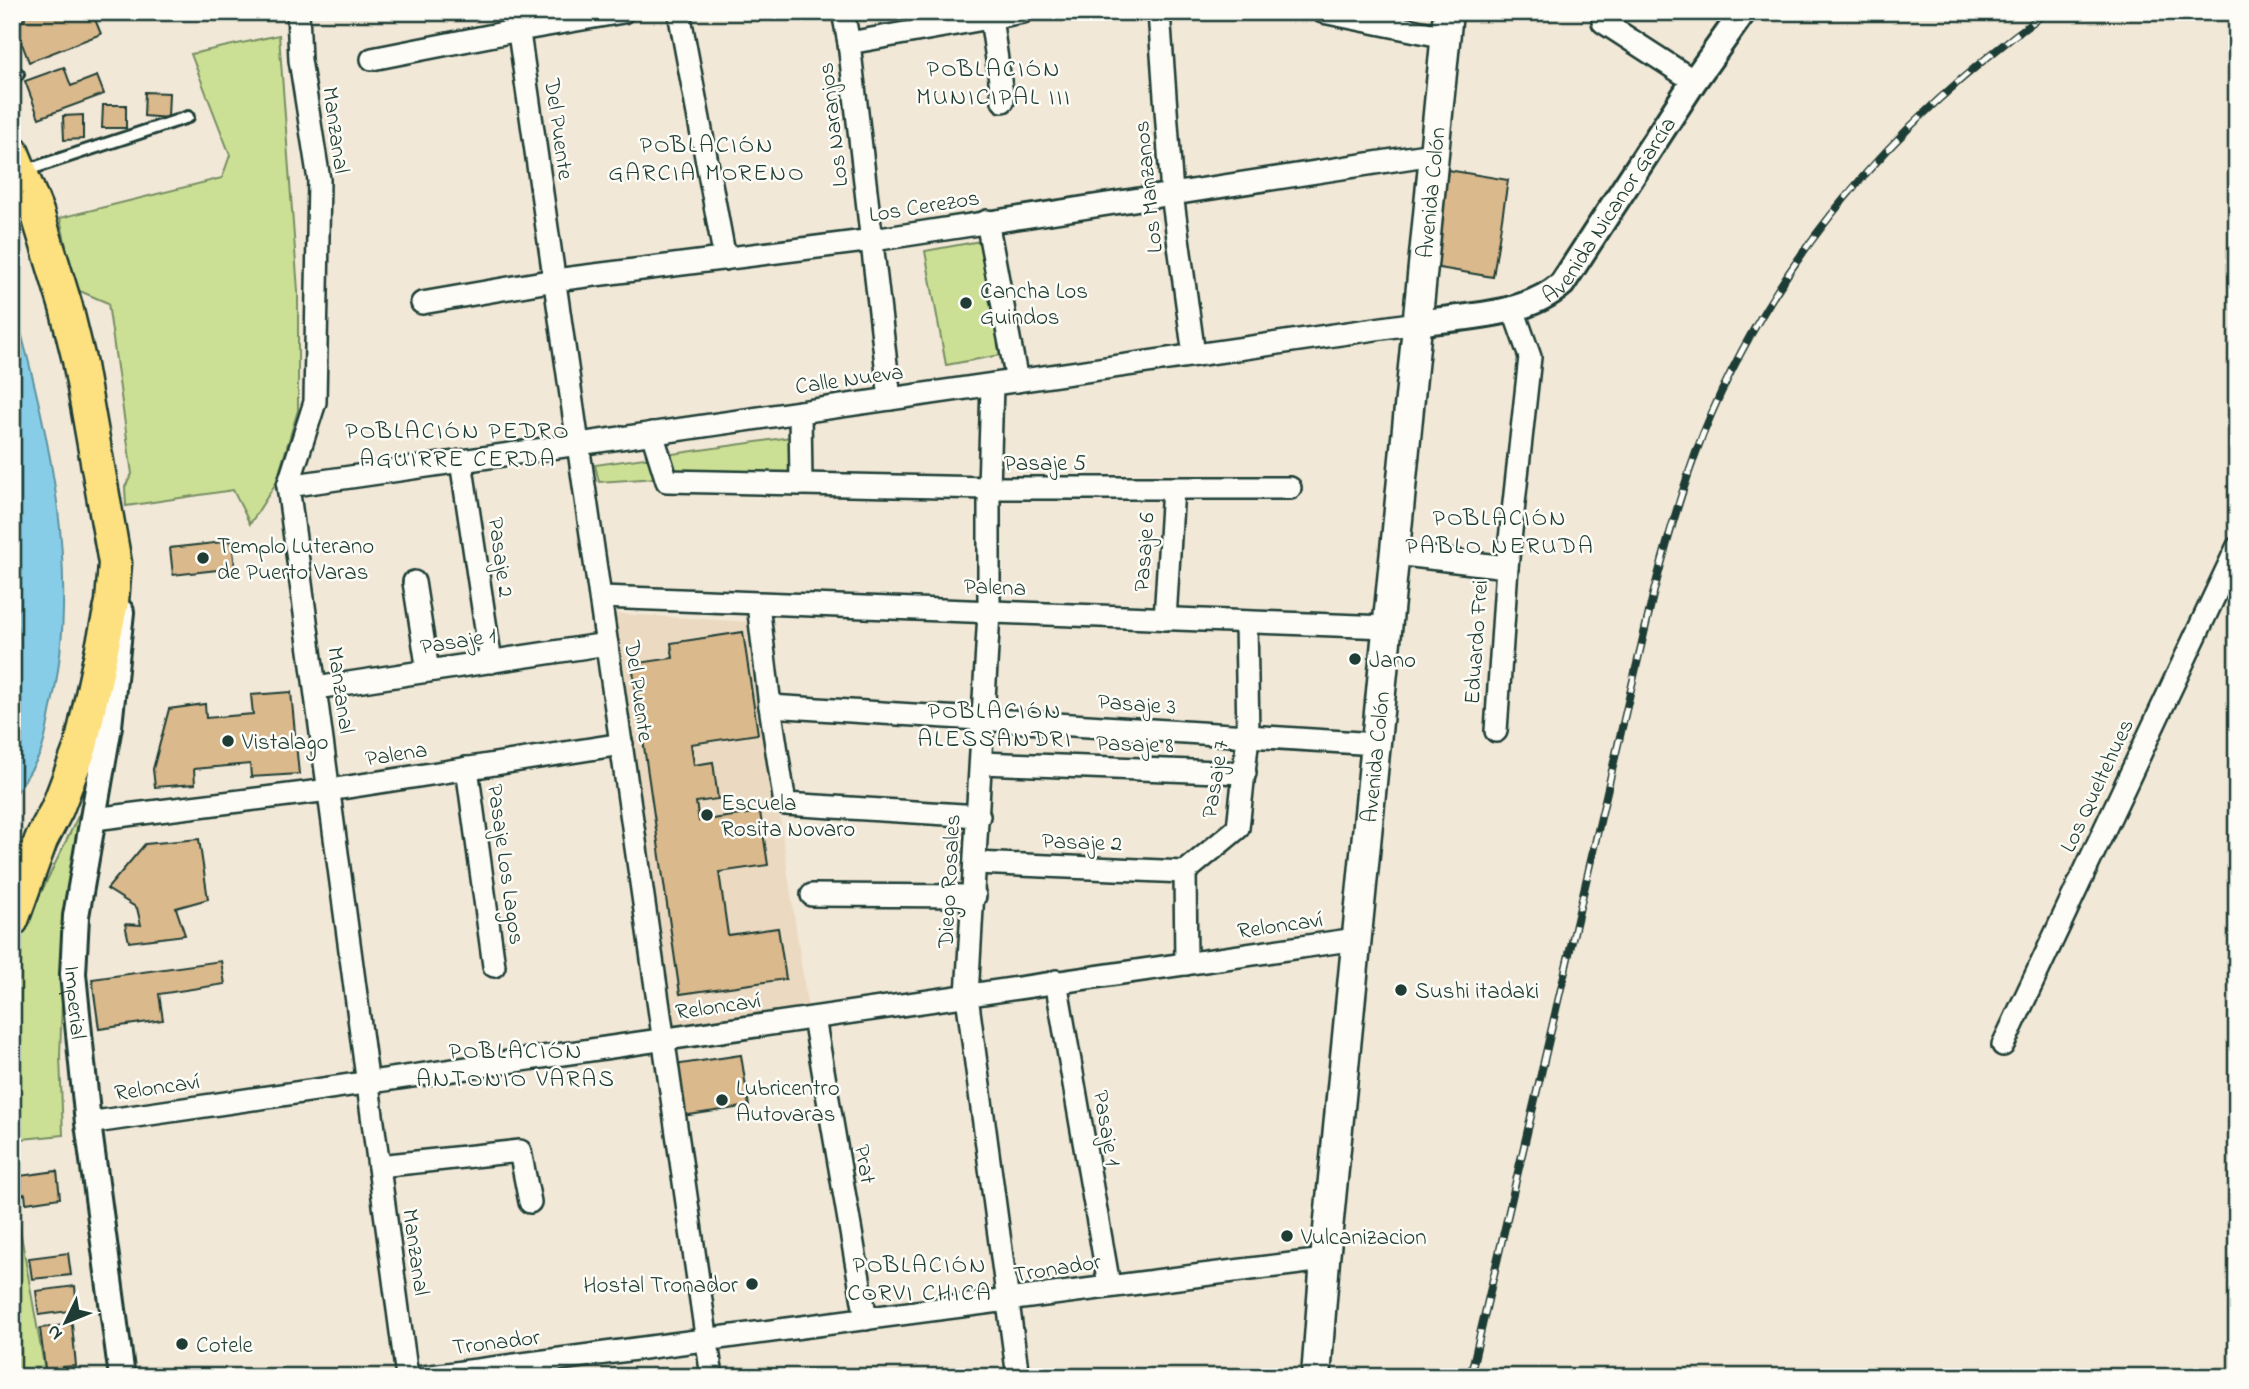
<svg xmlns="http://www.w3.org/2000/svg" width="2249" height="1389" viewBox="0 0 2249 1389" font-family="'Indie Flower',sans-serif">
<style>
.built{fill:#ebdac1}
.green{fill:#cce095;stroke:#768e64;stroke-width:2}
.water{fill:#87cde8;stroke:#5d93a0;stroke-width:2}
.building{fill:#dab98d;stroke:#1f3d34;stroke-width:2}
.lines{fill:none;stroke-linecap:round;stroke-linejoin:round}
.service-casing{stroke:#1f3d34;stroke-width:16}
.minor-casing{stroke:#1f3d34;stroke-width:26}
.tertiary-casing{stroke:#1f3d34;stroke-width:30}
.secondary-casing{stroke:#1f3d34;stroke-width:33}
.primary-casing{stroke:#1f3d34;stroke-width:37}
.service{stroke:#fdfcf7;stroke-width:10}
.minor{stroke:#fdfcf7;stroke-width:21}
.tertiary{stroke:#fdfcf7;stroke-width:24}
.secondary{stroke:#fdfcf7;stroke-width:28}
.primary{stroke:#fde080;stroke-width:32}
.rail-casing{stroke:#1f3d34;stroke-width:8}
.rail{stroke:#fdfcf7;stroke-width:5;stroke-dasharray:16;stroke-linecap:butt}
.poi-dot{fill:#1f3d34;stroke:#fdfcf7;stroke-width:2.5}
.labels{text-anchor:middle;stroke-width:5;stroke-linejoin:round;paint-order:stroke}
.street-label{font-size:23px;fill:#1f3d34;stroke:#fdfcf7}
.poi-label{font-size:23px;fill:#1f3d34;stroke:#fdfcf7;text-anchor:start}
.neighbourhood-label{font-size:24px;letter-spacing:2px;fill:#1f3d34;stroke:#fdfcf7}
</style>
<rect width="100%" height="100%" fill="#f2e8d7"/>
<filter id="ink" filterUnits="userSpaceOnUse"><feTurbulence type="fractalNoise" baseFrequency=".0143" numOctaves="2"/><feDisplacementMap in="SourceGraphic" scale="14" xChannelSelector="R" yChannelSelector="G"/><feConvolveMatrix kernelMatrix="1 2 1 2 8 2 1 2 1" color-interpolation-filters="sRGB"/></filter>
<g filter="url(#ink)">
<polygon class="built" points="607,613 751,622 808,1009 664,1032"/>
<g class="green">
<polygon points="279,35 298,291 298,410 276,483 250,524 233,490 126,506 125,487 132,474 108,303 75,289 60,218 222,178 230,155 191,54"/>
<polygon points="986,240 1006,354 946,365 925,251"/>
<polygon points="791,437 789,479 657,478 599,482 595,465"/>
<polygon points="83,806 63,970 60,1057 63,1135 12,1140 12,965 20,936"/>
<polygon points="12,1184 46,1377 13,1377"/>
</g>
<path class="water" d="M12 300C49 430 82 573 51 708 48 722 46 740 40 754 32 770 21 785 12 800Z"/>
<g class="building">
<polygon points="23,12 92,12 101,34 29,62 14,23 25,19"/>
<polygon points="64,67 71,86 97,76 104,94 39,118 25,81"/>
<polygon points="145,92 169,93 168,118 144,116"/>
<polygon points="103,105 126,105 126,128 102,128"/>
<polygon points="83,115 83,139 64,140 63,116"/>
<polygon points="1448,170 1508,180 1493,277 1433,267"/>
<polygon points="232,541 235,568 173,575 170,548"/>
<polygon points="743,632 758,734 691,744 694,765 713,762 718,799 696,802 699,821 760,812 768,865 719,872 728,935 778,928 786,979 680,994 632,664 673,658 671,643"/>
<polygon points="291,692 299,774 251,777 250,764 194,769 195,784 155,787 153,769 169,709 205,704 206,718 253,714 251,695"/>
<polygon points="199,839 208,899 176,908 185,935 129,942 125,924 141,925 137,908 107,889 145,844"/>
<polygon points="221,961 225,984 159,994 163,1020 99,1029 92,979"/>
<polygon points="741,1055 749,1106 682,1116 674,1065"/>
<polygon points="57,1171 60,1198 26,1203 25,1194 14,1196 12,1177"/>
<polygon points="68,1253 71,1275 32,1279 29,1258"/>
<polygon points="75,1286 77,1310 39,1315 36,1291"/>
<polygon points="72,1324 76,1366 62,1367 63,1374 46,1376 40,1328"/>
<polygon points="669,1372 669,1377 615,1377"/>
</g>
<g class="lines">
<defs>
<g id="service">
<polyline points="12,77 18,74"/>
<polyline points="24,171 188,117"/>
</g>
<g id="minor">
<polyline points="298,12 300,60 319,180 315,402 288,486 407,1377"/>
<polyline points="516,12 712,1377"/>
<polyline points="679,12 725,259"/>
<polyline points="843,12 849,43 890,399"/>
<polyline points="1159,12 1172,194 1194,355"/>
<polyline points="1323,12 1446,37"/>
<polyline points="991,18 1003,101"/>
<polyline points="1603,22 1694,81"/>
<polyline points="849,43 1023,12"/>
<polyline points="372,59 519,30 623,12"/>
<polyline points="987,221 1017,381"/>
<polyline points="422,303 555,280 873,240 1433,154"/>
<polyline points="992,385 989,488 989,612 967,996 1018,1377"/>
<polyline points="800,412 801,484"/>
<polyline points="652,433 667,481 989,488 1290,488"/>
<polyline points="461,461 491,662"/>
<polyline points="288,486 1417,323"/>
<polyline points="1395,554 1507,567"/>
<polyline points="414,582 428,671"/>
<polyline points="601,597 1387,627"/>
<polyline points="758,604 770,706 785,804 979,816"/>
<polyline points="1165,619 1173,488"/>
<polyline points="316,688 607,644"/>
<polyline points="770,706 1376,744"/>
<polyline points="1496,731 1507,567 1530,357 1513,309"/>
<polyline points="982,763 1245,773"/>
<polyline points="467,768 494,966"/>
<polyline points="94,819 329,790 622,744"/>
<polyline points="976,863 1185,872"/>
<polyline points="812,895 975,896"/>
<polyline points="1186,964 1185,872 1238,828 1248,736 1246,622"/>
<polyline points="1056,981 1109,1285"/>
<polyline points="814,1018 866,1319"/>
<polyline points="2003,1045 2237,548"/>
<polyline points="88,1123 1356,939"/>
<polyline points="379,1166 520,1151 530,1202"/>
<path d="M423 1377C724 1338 1024 1296 1325 1260"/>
</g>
<g id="tertiary">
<path id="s1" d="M1417 323C1464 316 1524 317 1562 284L1694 81 1743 12"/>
<path id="s2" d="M121 612 109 726 76 916 73 974 88 1123 122 1377"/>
</g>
<g id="secondary">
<path id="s3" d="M1316 1377 1325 1260 1448 12"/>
</g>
<polyline id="primary" points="12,151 37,212 66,307 79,360 115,563 112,602 81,746 57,809 41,840 12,920"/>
</defs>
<use href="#service" class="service-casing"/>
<use href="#minor" class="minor-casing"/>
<use href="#tertiary" class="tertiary-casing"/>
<use href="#secondary" class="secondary-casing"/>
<use href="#primary" class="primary-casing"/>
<use href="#service" class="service"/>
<use href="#minor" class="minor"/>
<use href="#tertiary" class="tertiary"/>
<use href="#secondary" class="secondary"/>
<use href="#primary" class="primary"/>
<defs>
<path id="rail" d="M1470 1377 1654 591C1668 537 1683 485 1703 434 1773 261 1896 119 2047 12"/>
</defs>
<use href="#rail" class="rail-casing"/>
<use href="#rail" class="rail"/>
</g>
</g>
<g class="poi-dot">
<circle cx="966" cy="303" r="7"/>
<circle cx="203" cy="558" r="7"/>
<circle cx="1355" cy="659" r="7"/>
<circle cx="228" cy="741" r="7"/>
<circle cx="707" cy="815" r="7"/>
<circle cx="1401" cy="990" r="7"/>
<circle cx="722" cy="1100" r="7"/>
<circle cx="1287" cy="1236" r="7"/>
<circle cx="752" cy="1284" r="7"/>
<circle cx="182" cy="1344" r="7"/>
</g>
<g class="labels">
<g class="street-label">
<text transform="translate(832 125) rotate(-97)" y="8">Los Naranjos</text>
<text transform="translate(560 129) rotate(82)" y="8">Del Puente</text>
<text transform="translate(337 130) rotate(82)" y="8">Manzanal</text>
<text transform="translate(1147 187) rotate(-96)" y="8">Los Manzanos</text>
<text dy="8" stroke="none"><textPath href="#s3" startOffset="1190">Avenida Colón</textPath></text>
<text transform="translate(924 205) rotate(-9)" y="8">Los Cerezos</text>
<text dy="8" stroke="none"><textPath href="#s1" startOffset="240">Avenida Nicanor García</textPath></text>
<text transform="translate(849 378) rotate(-8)" y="8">Calle Nueva</text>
<text x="1045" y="470">Pasaje 5</text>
<text transform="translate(1143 552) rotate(-86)" y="8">Pasaje 6</text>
<text transform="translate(502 557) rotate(82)" y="8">Pasaje 2</text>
<text transform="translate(995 586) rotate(2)" y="8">Palena</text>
<text transform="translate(458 640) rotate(-9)" y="8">Pasaje 1</text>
<text transform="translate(1475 642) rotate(-86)" y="8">Eduardo Frei</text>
<text transform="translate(342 690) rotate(82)" y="8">Manzanal</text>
<text transform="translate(640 691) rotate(82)" y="8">Del Puente</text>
<text transform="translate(1137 703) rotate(4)" y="8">Pasaje 3</text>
<text transform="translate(1135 743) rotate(2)" y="8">Pasaje 8</text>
<text transform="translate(396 753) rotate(-9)" y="8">Palena</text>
<text dy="8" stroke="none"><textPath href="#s3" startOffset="623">Avenida Colón</textPath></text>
<text transform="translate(1214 779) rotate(-81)" y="8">Pasaje 7</text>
<text transform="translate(2096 785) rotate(-65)" y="8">Los Queltehues</text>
<text transform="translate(1082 841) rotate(2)" y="8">Pasaje 2</text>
<text transform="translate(507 864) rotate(82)" y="8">Pasaje Los Lagos</text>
<text transform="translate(948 881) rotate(-87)" y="8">Diego Rosales</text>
<text transform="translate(1280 924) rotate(-8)" y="8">Reloncaví</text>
<text dy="8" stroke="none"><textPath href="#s2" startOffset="394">Imperial</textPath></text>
<text transform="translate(718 1005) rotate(-8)" y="8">Reloncaví</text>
<text transform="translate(157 1086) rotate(-8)" y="8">Reloncaví</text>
<text transform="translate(1108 1128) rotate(80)" y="8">Pasaje 1</text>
<text transform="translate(866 1164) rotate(80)" y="8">Prat</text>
<text transform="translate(417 1252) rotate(82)" y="8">Manzanal</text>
<text transform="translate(1057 1267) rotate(-9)" y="8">Tronador</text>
<text transform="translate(496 1341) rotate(-7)" y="8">Tronador</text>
</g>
<g class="poi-label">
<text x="980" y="298">Cancha Los<tspan x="980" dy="26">Guindos</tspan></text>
<text x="217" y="553">Templo Luterano<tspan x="217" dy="26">de Puerto Varas</tspan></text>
<text x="1369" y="667">Jano</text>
<text x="242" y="749">Vistalago</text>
<text x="721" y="810">Escuela<tspan x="721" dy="26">Rosita Novaro</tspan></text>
<text x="1415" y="998">Sushi itadaki</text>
<text x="736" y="1095">Lubricentro<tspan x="736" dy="26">Autovaras</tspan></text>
<text x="1301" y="1244">Vulcanizacion</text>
<text x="738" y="1292" text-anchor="end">Hostal Tronador</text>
<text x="196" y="1352">Cotele</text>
</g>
<g class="neighbourhood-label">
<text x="994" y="76">POBLACIÓN<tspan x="994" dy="28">MUNICIPAL III</tspan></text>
<text x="707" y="152">POBLACIÓN<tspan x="707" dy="28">GARCIA MORENO</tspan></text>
<text x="458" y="438">POBLACIÓN PEDRO<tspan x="458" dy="28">AGUIRRE CERDA</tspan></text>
<text x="1500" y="525">POBLACIÓN<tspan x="1500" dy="28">PABLO NERUDA</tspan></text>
<text x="995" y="718">POBLACIÓN<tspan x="995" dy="28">ALESSANDRI</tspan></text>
<text x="516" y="1058">POBLACIÓN<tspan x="516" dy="28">ANTONIO VARAS</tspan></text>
<text x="920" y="1272">POBLACIÓN<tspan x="920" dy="28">CORVI CHICA</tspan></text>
</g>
</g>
<rect width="2249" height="1389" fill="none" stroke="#fdfcf7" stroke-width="42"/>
<rect x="21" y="21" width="2207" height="1347" fill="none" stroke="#1f3d34" stroke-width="2.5" filter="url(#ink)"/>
<g transform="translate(66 1322) rotate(227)" stroke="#fdfcf7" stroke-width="5" paint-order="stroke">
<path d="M0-5L12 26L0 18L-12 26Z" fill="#1f3d34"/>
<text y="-10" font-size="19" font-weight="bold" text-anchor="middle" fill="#1f3d34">N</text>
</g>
</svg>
